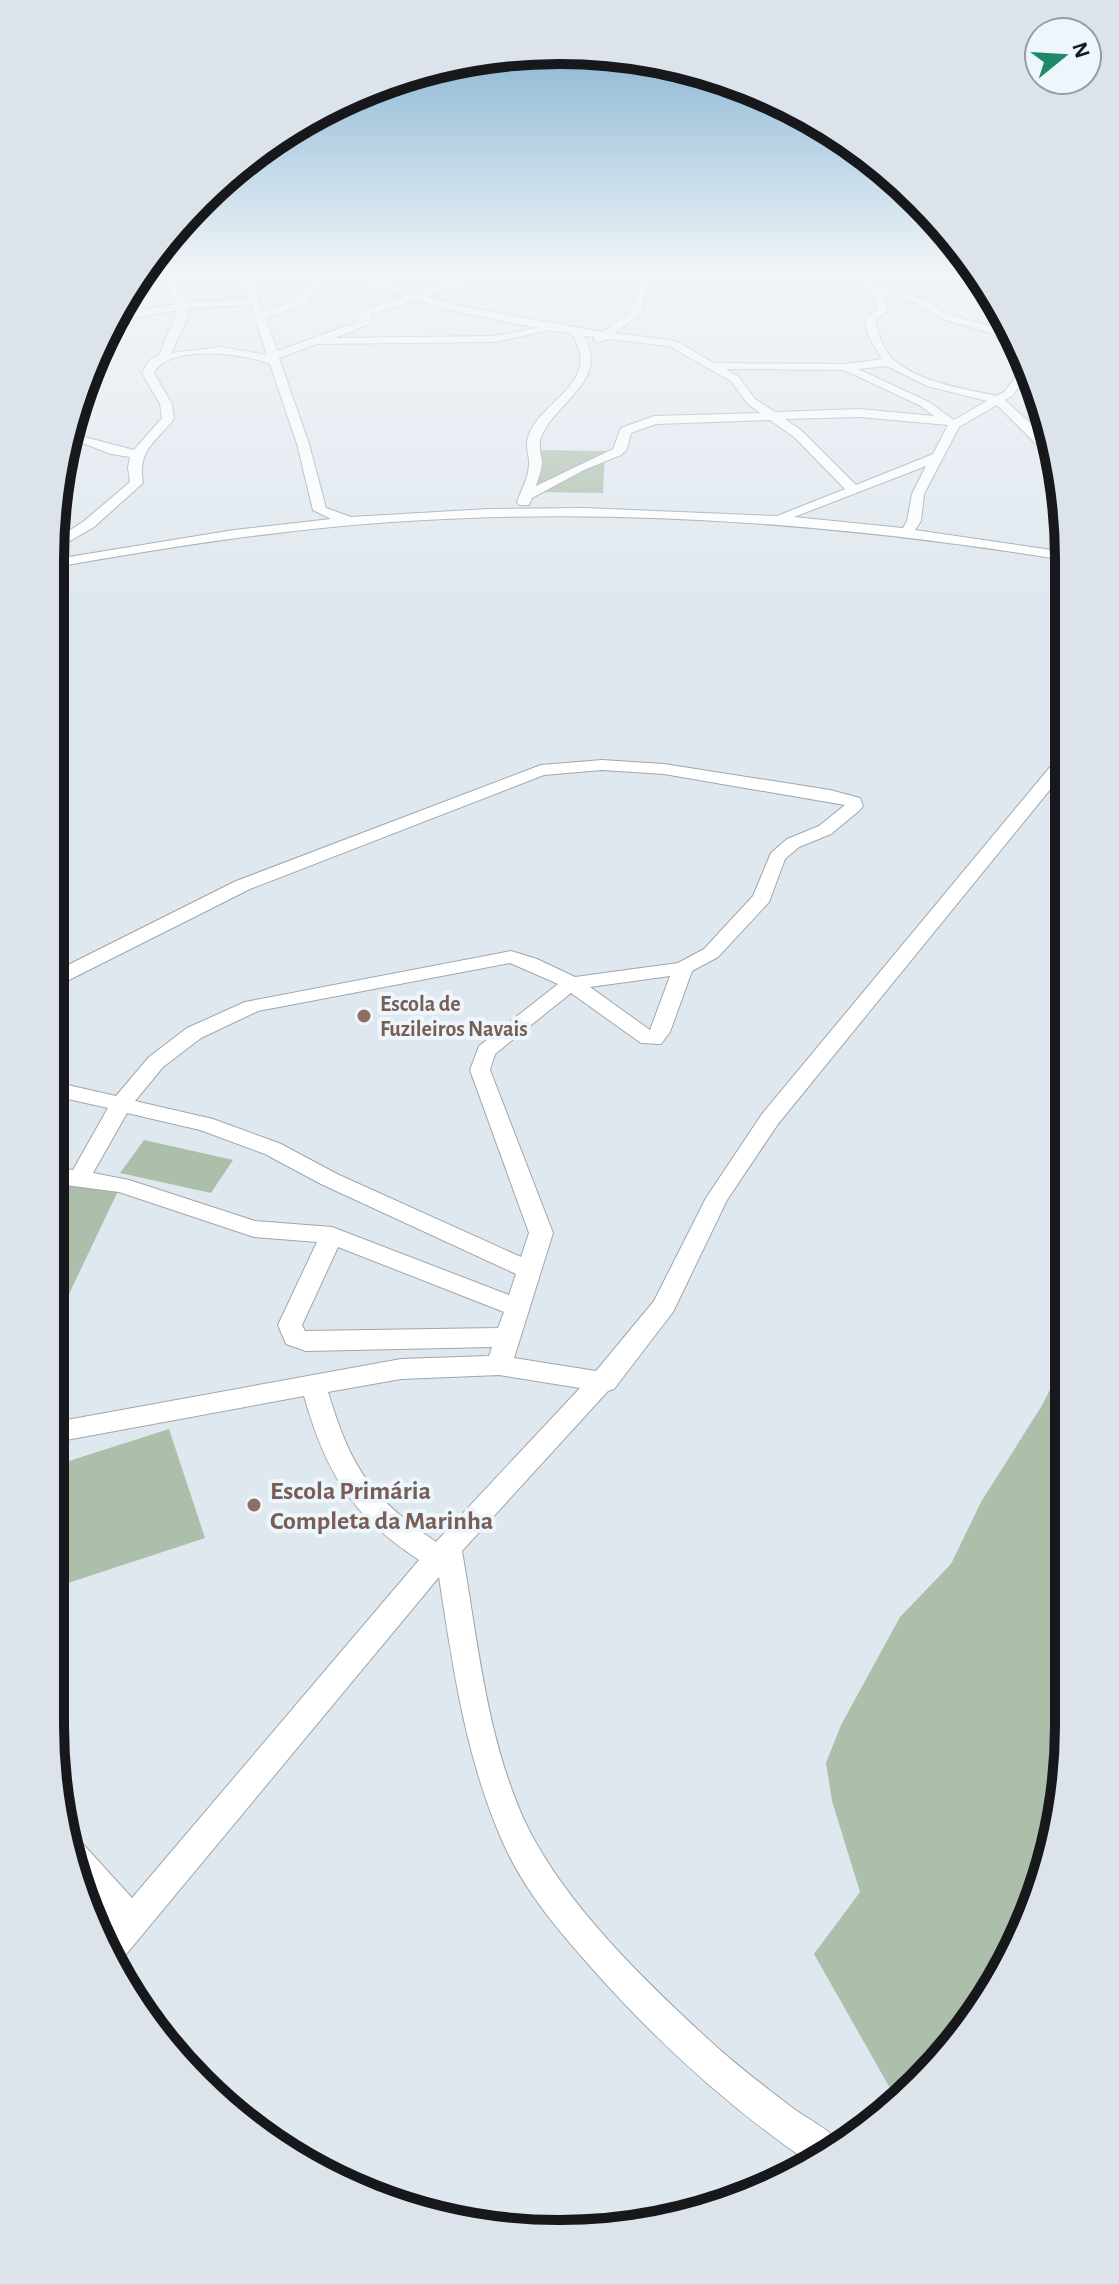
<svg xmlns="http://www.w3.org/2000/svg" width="1119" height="2284" viewBox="0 0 1119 2284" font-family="'Alegreya Sans',sans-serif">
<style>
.green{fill:#acbfab}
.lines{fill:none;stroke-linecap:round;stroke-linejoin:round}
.minor-casing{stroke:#9fa6ad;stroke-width:2}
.minor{fill:#fff;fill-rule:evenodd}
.education-dot{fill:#8d6e63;stroke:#edf5fd;stroke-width:3}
.labels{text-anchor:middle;stroke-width:8;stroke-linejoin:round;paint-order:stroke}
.education-label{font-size:22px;font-weight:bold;fill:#785e54;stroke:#edf5fd;text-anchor:start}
.near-education-label{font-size:26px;font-weight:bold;fill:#785e54;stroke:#edf5fd;text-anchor:start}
.rim{fill:none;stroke:#16181b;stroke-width:10}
</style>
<rect width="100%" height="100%" fill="#e0e8ef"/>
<g class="green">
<polygon points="536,450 605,451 603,493 530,492"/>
<polygon points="144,1140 233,1160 211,1193 120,1173"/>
<polygon points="50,1182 119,1189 50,1334"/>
<polygon points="1068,1355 1069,1725 1030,1920 942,2061 895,2097 814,1954 860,1892 832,1801 826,1763 841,1725 900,1617 951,1564 981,1502 1041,1407"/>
<polygon points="169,1429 205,1538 50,1589 50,1467"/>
</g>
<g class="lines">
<defs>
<g id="minor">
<path d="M241 276H251L263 312 299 299 317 276H327L307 303 266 318 277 351 356 323 363 310 405 296 343 276H360L415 293 438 286 435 276H445L448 283 474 276H492L426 296 460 306 603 332 631 312 638 285 652 276H664L647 288 640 315 615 333 676 341 714 363 846 364 882 359 870 339 864 319 877 310 873 292 852 276H864L882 289 924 299 950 315 989 326 994 322 1000 327H1009L1012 333 1004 334 1018 343 1024 354 1018 353 991 333 942 319 916 303 884 296 888 311 875 320C879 333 883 351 894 360 920 383 963 388 996 396L1004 392 1028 361 1032 370 1012 396 1005 400 1051 442 1053 450 1037 445 997 405 959 427 924 494 921 521 915 530 1065 552V560C842 524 617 506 391 522 276 530 163 548 50 568V560L234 530 331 519 313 510 297 444 270 364C245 353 168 344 154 373L172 404 174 419C156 442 137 450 143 483L94 527 51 552 54 541 84 521 130 482 128 468 130 457 111 454 77 441V435L134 450 162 418 160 404 142 373 149 361 159 355 178 310 119 320 123 313 177 304 164 281 169 278 187 302 249 299ZM416 300 458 312 537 328 494 336 335 338 369 324 372 314ZM251 305 267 355 221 347 171 353 186 322 188 308ZM551 330 572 334C604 386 536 400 527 441 526 449 530 458 529 466 528 478 521 491 517 502L519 505H529L532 498 584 470 621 455 627 449 631 433 656 424 770 420 794 437 845 489 777 516 584 508 488 509 351 517 326 508 309 444 279 358 317 344 494 342ZM584 336 595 337 593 340 598 343 607 339 669 346 731 381 747 403 760 413 654 416 621 428 613 449 536 486C538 478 542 470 542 462 541 453 538 445 541 437 556 401 610 380 584 336ZM887 366 927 386 987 401 954 420 929 402 858 369ZM726 369 844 370 921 406 934 416 860 409 775 412 755 399 739 377ZM860 417 948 425 933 454 856 485 802 431 785 419ZM926 466 912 494 907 521 903 528 794 517Z"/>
<path d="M1066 754V770L778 1124 727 1200 673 1312 614 1389 608 1391 462 1551C478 1642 487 1744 528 1828 567 1906 645 1981 709 2040 736 2065 765 2087 794 2109 808 2119 827 2128 838 2141L810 2163C727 2106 655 2040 589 1965 557 1929 525 1891 505 1847 466 1762 453 1668 439 1577L118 1964 102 1935 111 1923 76 1884 69 1839 82 1843 132 1898 419 1560C352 1516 326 1473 304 1396L50 1443V1423L401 1359 489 1356 492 1347 306 1351 286 1344 278 1325 317 1242 254 1237 119 1192 50 1183V1167L73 1170 108 1108 50 1095V1081L116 1096 149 1057 187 1028 245 1002 511 951 537 959 575 977 678 963 704 949 753 896 771 853 787 839 819 826 845 805 664 774 602 770 544 775 250 889 57 986 50 988V974L236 881 541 765 602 760 664 764 830 790 860 798 863 806 860 810 831 834 799 847 785 859 769 902 718 957 692 971 670 1032 661 1044 641 1043 571 993 495 1054 490 1070 553 1233 514 1358 596 1371 654 1301 706 1198 762 1114 1060 755ZM510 963 558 984 479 1046 470 1070 529 1233 521 1257 337 1174 281 1144 213 1119 135 1101 163 1067 201 1038 258 1011ZM670 976 650 1030 590 987ZM127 1113 200 1130 265 1154 321 1184 516 1274 509 1295 332 1227 255 1221 129 1180 93 1173ZM338 1247 504 1312 498 1328 305 1331 302 1325ZM499 1375 580 1388 436 1542C370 1497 351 1468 328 1392L401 1379Z"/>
<polygon points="53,1601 63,1604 67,1613 63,1622 50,1626 50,1602"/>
</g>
</defs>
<use href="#minor" class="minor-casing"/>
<use href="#minor" class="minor"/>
</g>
<linearGradient id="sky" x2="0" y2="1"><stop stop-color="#79accd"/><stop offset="0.46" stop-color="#f1f5f8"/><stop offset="1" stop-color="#f1f5f8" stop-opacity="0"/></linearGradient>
<rect width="1119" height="596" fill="url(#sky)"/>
<g class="education-dot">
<circle cx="364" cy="1016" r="8"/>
<circle cx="254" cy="1505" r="8"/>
</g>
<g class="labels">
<g class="education-label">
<text x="380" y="1011">Escola de<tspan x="380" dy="25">Fuzileiros Navais</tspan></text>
</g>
<g class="near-education-label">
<text x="270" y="1499">Escola Primária<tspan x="270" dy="30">Completa da Marinha</tspan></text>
</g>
</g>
<path d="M0 0H1119V2284H0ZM559 64H560A495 495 0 0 1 1055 559V1725A495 495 0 0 1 560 2220H559A495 495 0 0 1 64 1725V559A495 495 0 0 1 559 64Z" fill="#dce3eb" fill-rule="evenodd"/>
<path class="rim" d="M559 64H560A495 495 0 0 1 1055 559V1725A495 495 0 0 1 560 2220H559A495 495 0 0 1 64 1725V559A495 495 0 0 1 559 64Z"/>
<g transform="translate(1063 56) rotate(72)"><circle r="38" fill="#edf5fd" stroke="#979da3" stroke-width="2"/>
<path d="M0-6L14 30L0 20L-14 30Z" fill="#1e8966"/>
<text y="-12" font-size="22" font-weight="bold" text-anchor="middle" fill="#16181b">N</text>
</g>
</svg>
